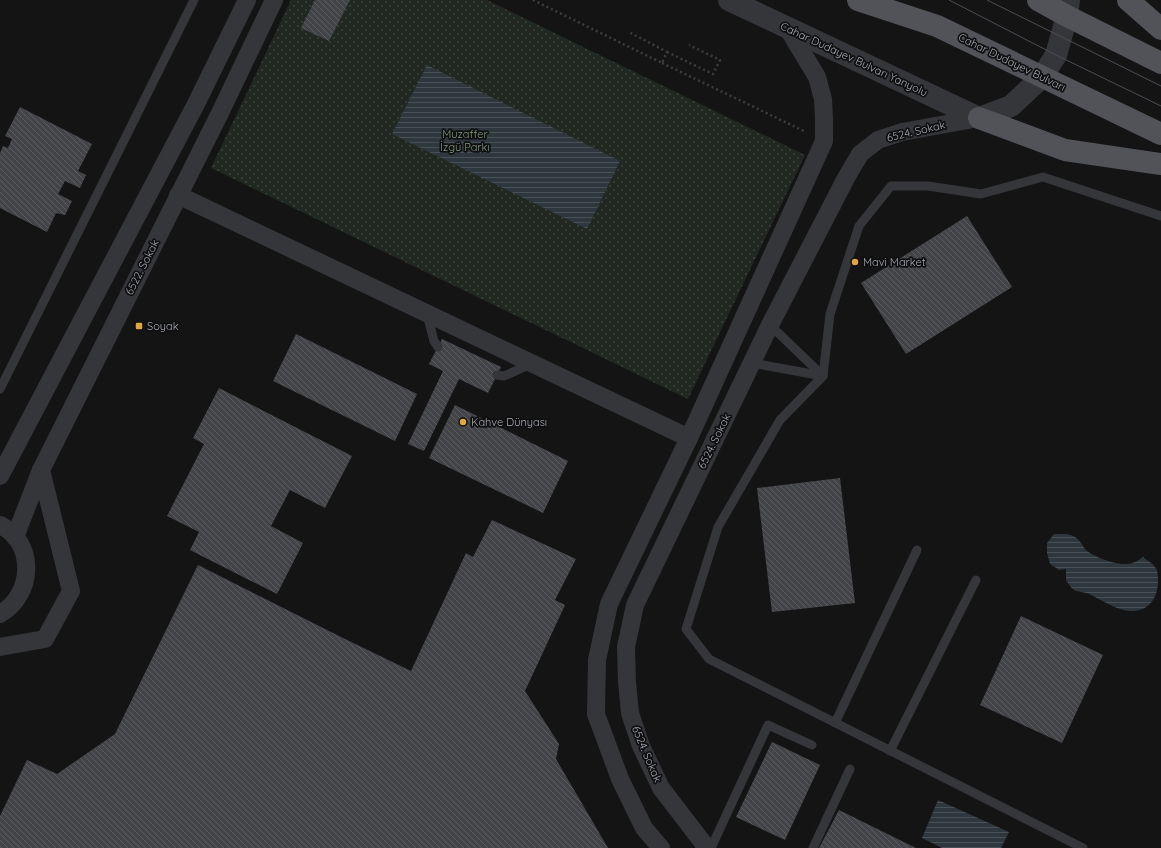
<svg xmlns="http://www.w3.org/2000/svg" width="1161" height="848" viewBox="0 0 1161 848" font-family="Quicksand,sans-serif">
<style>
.grass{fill:url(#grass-dots)}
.water{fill:url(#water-rules)}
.building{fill:url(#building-back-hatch)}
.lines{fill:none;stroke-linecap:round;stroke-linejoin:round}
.path{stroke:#3b3d41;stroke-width:2.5;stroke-dasharray:2 3;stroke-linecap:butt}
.service{stroke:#35363a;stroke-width:9}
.minor{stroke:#35363a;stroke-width:18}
.tertiary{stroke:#35363a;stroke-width:22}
.primary{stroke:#515359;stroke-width:22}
.tram{stroke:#4c4e53;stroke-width:1}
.poi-dot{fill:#e2a640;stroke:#0f0f10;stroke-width:1.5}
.labels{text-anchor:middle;stroke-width:3.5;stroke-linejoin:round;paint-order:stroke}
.street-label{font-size:11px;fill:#a7abb4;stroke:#0f0f10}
.park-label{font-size:11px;fill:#7f9e80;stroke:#0f0f10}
.poi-label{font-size:11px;fill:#a7abb4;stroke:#0f0f10;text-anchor:start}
</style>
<defs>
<pattern id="grass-dots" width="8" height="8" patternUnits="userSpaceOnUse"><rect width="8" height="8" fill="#202821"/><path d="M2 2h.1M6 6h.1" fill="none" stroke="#3e443f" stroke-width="1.8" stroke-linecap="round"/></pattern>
<pattern id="water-rules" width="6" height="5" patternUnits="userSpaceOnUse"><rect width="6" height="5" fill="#2e373d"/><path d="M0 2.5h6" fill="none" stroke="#495157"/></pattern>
<pattern id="building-back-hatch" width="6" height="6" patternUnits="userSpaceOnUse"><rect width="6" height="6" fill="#434448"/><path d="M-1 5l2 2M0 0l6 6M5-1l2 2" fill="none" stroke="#5b5c60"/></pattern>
</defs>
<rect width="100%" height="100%" fill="#141415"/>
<polygon class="grass" points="291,0 487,0 805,155 688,399 211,168"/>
<g class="water">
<polygon points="427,65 620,161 587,229 392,134"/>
<path d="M1054 534C1061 534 1069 533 1075 537 1080 540 1082 545 1085 549 1094 558 1121 567 1132 563 1136 562 1140 559 1143 557 1148 561 1154 564 1157 570 1161 590 1154 611 1132 611 1117 611 1102 600 1089 594 1085 592 1078 592 1074 590 1071 588 1068 583 1066 580V569L1059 570 1050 564 1047 553V543Z"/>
<polygon points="938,800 1009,832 1001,848 942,848 922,838"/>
</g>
<g class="building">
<polygon points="315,0 350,0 329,41 301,28"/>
<polygon points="20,107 92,144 78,171 86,175 80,188 65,181 58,194 72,201 65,215 56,213 47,232 0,208 0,153 3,146 8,148 12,139 5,136"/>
<polygon points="967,216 1012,287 906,354 861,283"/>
<polygon points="296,334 417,394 395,441 273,381"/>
<polygon points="442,339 501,367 488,393 459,379 424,451 408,444 443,371 429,364"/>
<polygon points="219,388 352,456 325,508 290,490 271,526 303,543 277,594 190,550 199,532 167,516 204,444 193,438"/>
<polygon points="455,405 568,461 543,513 429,458"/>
<polygon points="840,478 855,603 772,612 757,488"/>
<polygon points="492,520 576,559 555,600 565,605 525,691 559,744 556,759 608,848 0,848 0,816 27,760 57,774 115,734 198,565 341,637 411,671 466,553 473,557"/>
<polygon points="1021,616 1103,655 1062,743 980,705"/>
<polygon points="772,742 820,765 785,840 736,817"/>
<polygon points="839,810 916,848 819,848"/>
</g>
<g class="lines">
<g class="path">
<polyline points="533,0 662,63 667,52 629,32"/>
<polyline points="667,52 713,74 720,60 689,45"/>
<polyline points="662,63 804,131"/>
</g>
<g class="service">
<polyline points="427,314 434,341 438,347"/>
<polyline points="770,325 823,376"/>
<polyline points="752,363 823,376"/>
<polyline points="497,375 504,376 531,364"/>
<polyline points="0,389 194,0"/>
<polyline points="835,723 917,550"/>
<polyline points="890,751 976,580"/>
<polyline points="711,848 768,725 812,745"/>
<polyline points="813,848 850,769"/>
<polyline points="1083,848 709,659 686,629 718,527 780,420 823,376 830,314 859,226 891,186 928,186 981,194 1043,177 1161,216"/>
</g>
<g class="minor">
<polyline points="178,195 689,438"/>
<polyline points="0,476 196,104 247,0"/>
<path d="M0 525C36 542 34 595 0 614"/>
<polyline points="15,537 41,470 220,113 274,0"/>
<polyline points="0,647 45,639 71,591 41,470"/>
<polyline points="661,848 644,828 620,779 596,714 597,660 609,604 689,438 824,141 824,119 823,99 817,77 787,27"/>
<polyline points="707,848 661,788 641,746 630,713 627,682 626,647 635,605 770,325 846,178 860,154 878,140 902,132 979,118"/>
</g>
<polyline class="tertiary" points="729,0 979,118 1011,106 1042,77 1056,55 1067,16 1069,0"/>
<g class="primary">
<polyline points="858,0 937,26 1161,134"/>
<polyline points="1038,0 1067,16 1161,63"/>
<polyline points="1128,0 1161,29"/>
<polyline points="979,118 1065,150 1161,164"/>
</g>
<g class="tram">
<polyline points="949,0 1056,55 1161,106"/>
<polyline points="987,0 1161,86"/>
</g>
</g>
<g class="poi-dot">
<circle cx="855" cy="262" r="4"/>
<rect x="135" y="322" width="8" height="8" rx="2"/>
<circle cx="463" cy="422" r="4"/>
</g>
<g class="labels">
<g class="street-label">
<text transform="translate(854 59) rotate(25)" y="4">Cahar Dudayev Bulvarı Yanyolu</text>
<text transform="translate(1012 62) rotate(26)" y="4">Cahar Dudayev Bulvarı</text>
<text transform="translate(916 131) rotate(-13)" y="4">6524. Sokak</text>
<text transform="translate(142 267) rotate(-63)" y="4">6522. Sokak</text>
<text transform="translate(714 441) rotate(-64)" y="4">6524. Sokak</text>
<text transform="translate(647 754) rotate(67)" y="4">6524. Sokak</text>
</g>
<g class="park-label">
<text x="465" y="138">Muzaffer<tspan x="465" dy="13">İzgü Parkı</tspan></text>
</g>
<g class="poi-label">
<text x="863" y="266">Mavi Market</text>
<text x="147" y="330">Soyak</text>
<text x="471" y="426">Kahve Dünyası</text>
</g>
</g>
</svg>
